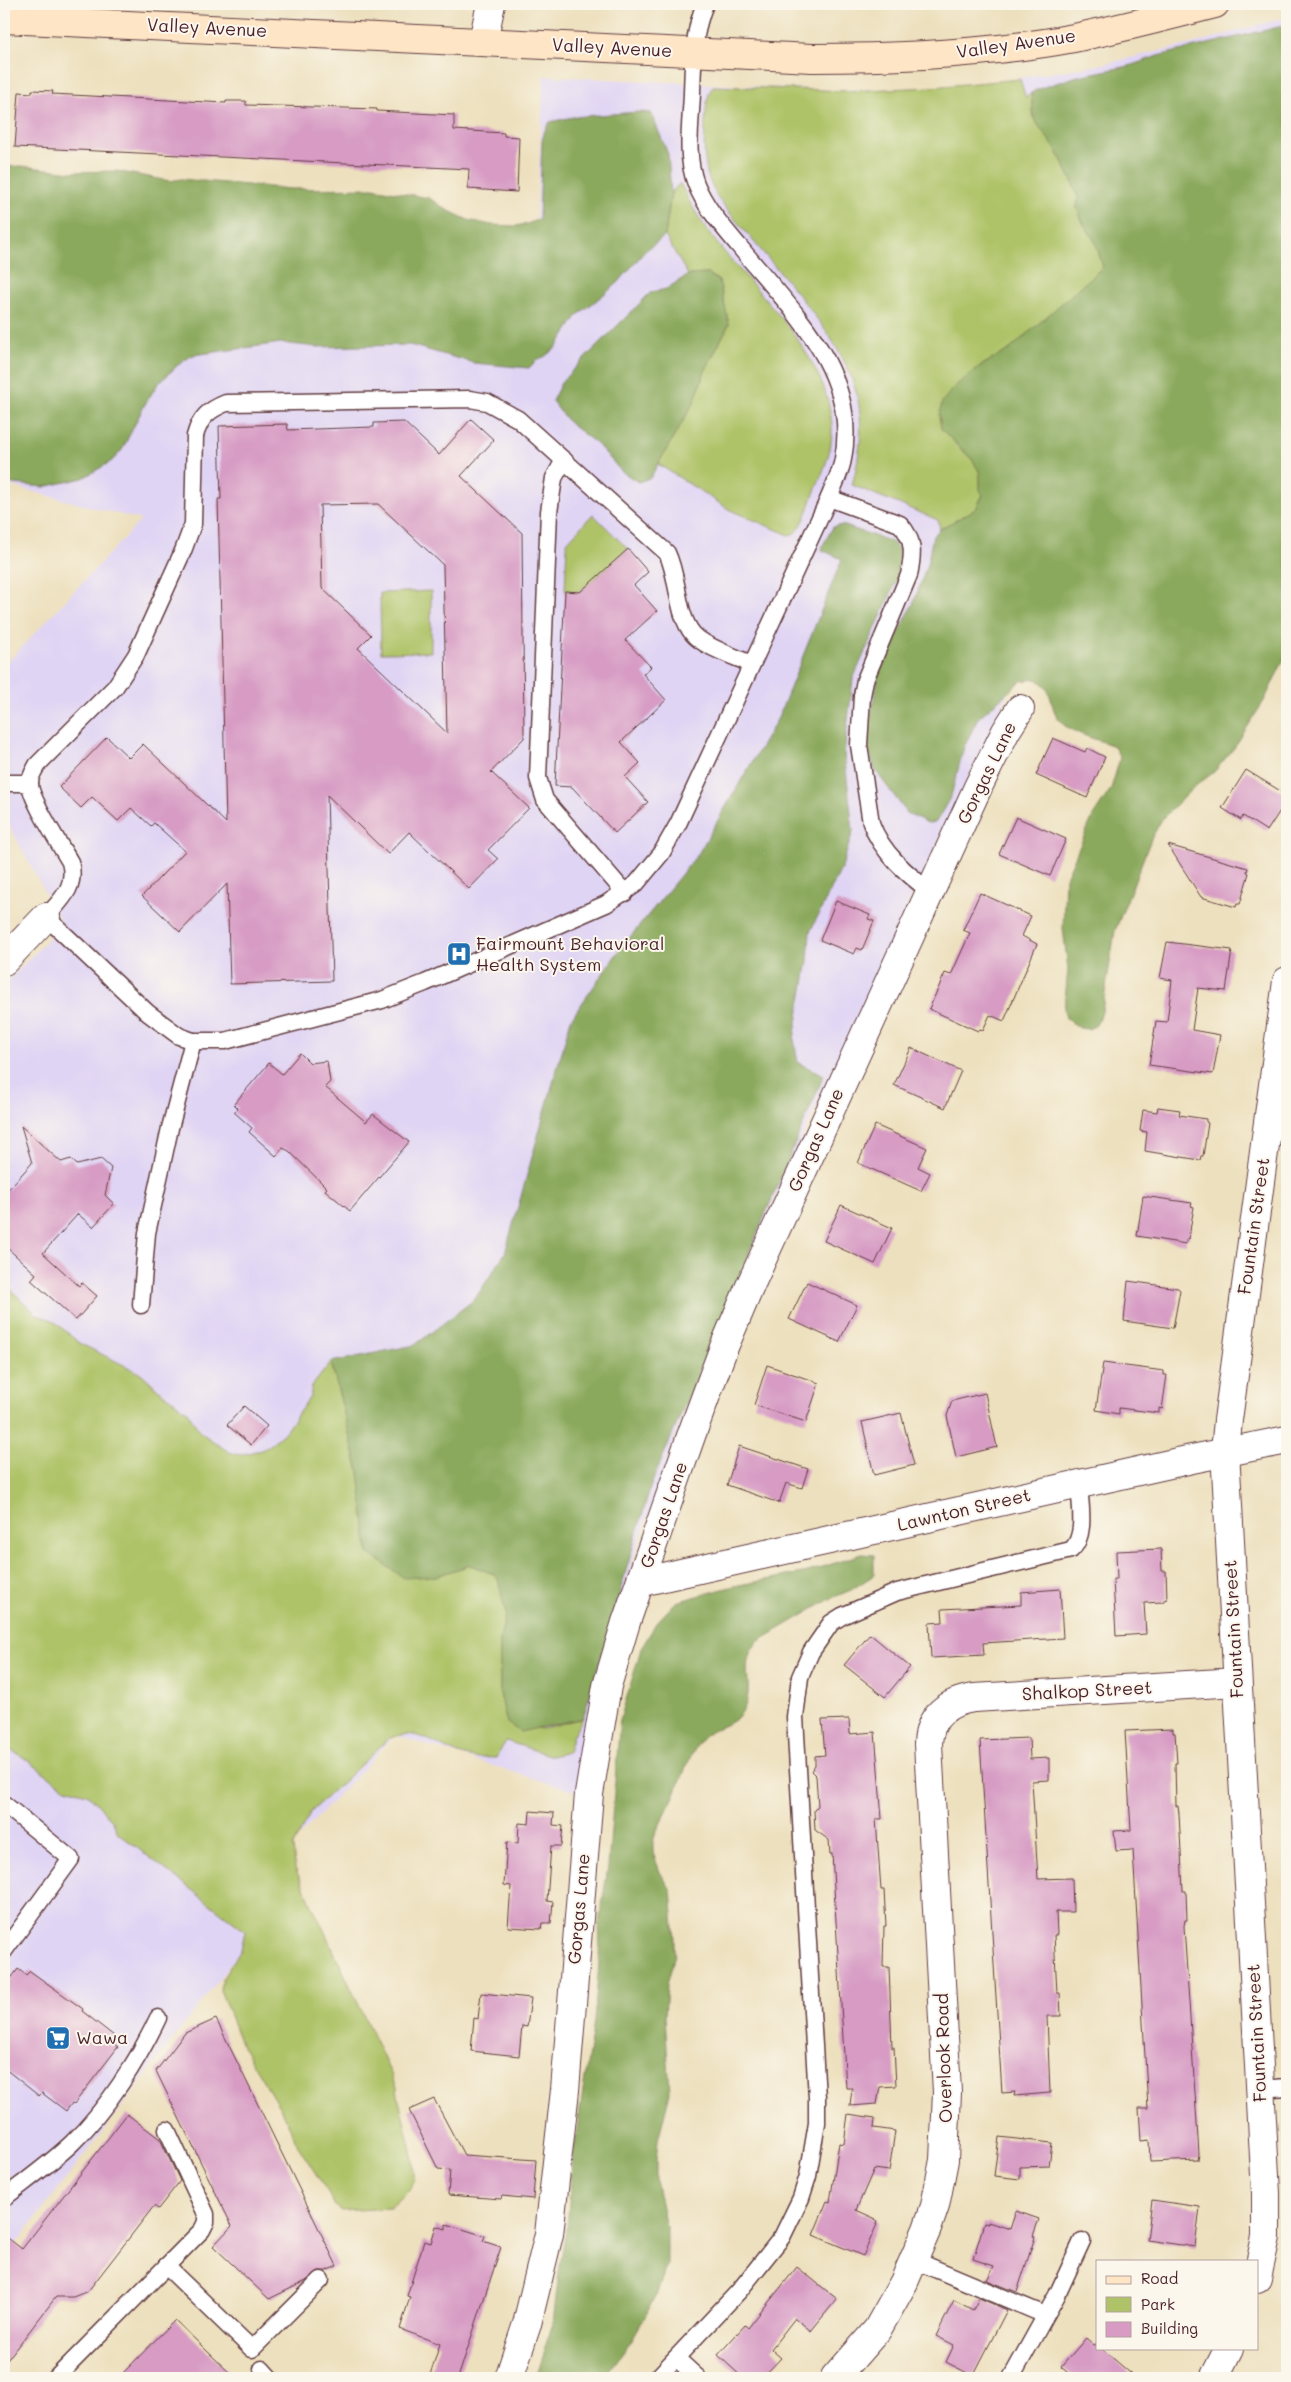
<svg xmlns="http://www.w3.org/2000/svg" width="1291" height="2382" viewBox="0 0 1291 2382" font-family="Mali,sans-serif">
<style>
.built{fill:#e0d4f4}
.green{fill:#aec368;stroke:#7c714a}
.forest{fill:#8aa95c;stroke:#6a6444}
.building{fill:#d79bc4;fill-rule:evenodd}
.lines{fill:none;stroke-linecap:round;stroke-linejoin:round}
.lane-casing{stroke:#623c41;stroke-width:19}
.street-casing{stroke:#623c41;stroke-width:30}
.secondary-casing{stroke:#623c41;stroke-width:30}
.lane{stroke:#fff;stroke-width:16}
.street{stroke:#fff;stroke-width:28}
.secondary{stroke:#fde5c5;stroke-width:28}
.labels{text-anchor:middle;stroke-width:4;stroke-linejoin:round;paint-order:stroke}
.street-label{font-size:18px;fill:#4a1f2b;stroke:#fbf7ec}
.poi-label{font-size:18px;fill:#4a1f2b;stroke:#fbf7ec;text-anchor:start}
</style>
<rect width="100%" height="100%" fill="#fbf7ec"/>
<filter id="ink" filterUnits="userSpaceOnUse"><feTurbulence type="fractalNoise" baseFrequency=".02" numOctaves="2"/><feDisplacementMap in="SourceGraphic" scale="10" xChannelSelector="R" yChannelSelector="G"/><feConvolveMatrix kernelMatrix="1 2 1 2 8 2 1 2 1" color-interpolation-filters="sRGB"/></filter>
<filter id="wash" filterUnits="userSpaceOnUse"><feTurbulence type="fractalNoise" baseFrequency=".0096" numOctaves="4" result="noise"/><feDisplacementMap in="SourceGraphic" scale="20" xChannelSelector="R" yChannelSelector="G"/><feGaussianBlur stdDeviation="1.12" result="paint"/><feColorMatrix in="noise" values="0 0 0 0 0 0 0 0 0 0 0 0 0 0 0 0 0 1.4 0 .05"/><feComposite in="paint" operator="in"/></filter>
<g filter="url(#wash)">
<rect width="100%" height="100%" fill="#ede0be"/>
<polygon class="built" points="1287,17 1287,399 998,688 1008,693 910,901 704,1354 630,1569 577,1792 395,1735 272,1865 286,1892 16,2244 4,2235 4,985 62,924 4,816 4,666 141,520 4,484 4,285 535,238 544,76 832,90 923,88 1007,80 1104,64 1195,43"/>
<g class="green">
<path d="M1020 79 1026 98 1031 93 1034 119 1057 151 1073 183 1078 198 1077 208 1083 223 1095 241 1103 267 1009 350 977 368 955 444C964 452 978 462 980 475 981 482 979 488 983 494L976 509 940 529 938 520 852 485C861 452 865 418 854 385 839 335 779 273 745 231 733 217 717 200 710 182 703 163 704 143 705 122 706 112 706 95 713 86L847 91 932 87Z"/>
<path d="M680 183C689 202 700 220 713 238 756 293 828 353 832 427 833 451 822 474 813 496 809 507 802 534 789 535L730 510 658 464 694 402 705 371 729 324 719 281 708 274 688 275 665 236 671 193Z"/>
<polygon points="593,514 628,549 580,592 565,591 567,542"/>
<polygon points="431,591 431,652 381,653 380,593"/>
<path d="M4 1283 37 1315 53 1320 79 1343 142 1374 159 1390 187 1411 200 1432 229 1452 240 1455 264 1449 284 1433 310 1397 312 1386 331 1362 359 1472 368 1553 436 1576 470 1565 494 1574 498 1579 506 1614 500 1640V1694L507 1723 541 1729 583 1718 572 1737 568 1752 552 1756 506 1741 496 1758C487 1757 477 1759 469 1757 439 1751 421 1724 388 1739L310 1813 293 1846 295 1868 397 2087C398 2107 421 2171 412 2186 407 2194 396 2202 390 2208L341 2211 333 2205 329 2194 298 2146 284 2115 242 2046 220 1990 222 1979 241 1950 245 1931 118 1833 112 1820 89 1795 64 1787 20 1755 4 1747Z"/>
</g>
<g class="forest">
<path d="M1287 25V653L1264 701 1234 748 1214 772 1194 787 1162 819 1151 839 1115 931 1102 1012 1095 1026 1088 1029 1080 1028 1066 1018 1064 1010 1068 969 1063 928 1065 880 1093 816 1111 789 1120 758 1114 746C1100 740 1070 733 1061 722 1048 708 1056 692 1037 679L1021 681 978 718 964 747 951 796 936 822 928 823 907 813 875 770 868 749 869 725 879 671 914 602 927 565 933 536 940 529 976 509 983 495 980 490V473L972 459 941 429 939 416 942 402 953 388 977 368 1009 350 1103 267 1095 241 1083 223 1077 208 1078 198 1073 183 1057 151 1034 119 1031 93 1038 89 1078 76 1129 66 1158 56Z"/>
<polygon points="639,112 651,113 668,154 671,193 665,236 645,251 618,283 578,315 556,348 544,357 537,360 529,368 474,363 410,345 316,347 281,343 193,355 180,363 157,385 144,406 122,450 112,461 83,478 44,487 4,483 4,167 21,166 72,172 116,171 170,181 181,179 291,189 373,188 429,198 447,210 468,220 491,225 515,226 527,224 539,219 542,141 545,130 550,122 573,117"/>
<polygon points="708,274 719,281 729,324 705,371 694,402 650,478 638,482 621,471 597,444 569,423 552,401 562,381 650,293 666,289 688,275"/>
<polygon points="842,525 892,542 898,549 899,560 897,580 853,679 844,753 853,831 842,867 810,932 808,961 794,1039 798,1063 824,1075 651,1485 583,1718 520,1732 507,1723 500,1694 500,1640 506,1614 498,1579 494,1574 470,1565 436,1576 404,1578 368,1553 359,1472 331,1362 415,1345 475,1299 505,1253 571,1019 618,952 698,854 778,718 842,559 822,550 823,545 833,527"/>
<path d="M862 1554 874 1555V1575L851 1590 832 1598 759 1641C735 1664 758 1687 742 1712 733 1726 712 1727 701 1740 691 1753 686 1768 679 1784 673 1800 664 1816 656 1832L653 1842V1853L660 1872 671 1890 675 1940V1954L667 1984 665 2017 670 2092 658 2140 656 2160V2180L667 2231V2264L655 2299 631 2341 603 2378H535L553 2323 560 2264 567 2226 574 2148 594 2021 600 1952 599 1923 608 1867 620 1720 641 1649 656 1623 676 1602 734 1586 808 1572Z"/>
</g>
<g id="blocks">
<g class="building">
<polygon points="32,90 53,91 52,94 226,103 226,101 246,101 246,105 377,109 377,111 454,115 454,130 504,133 504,136 519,137 517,192 468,189 469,169 15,147 19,92 32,93"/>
<path d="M471 419 494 440 461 476 522 533 524 738 491 772 529 808 488 850 498 859 469 889 409 832 388 854 327 795 332 981 230 984 227 884 180 932 142 896 185 851 154 823 151 826 131 808 118 821 92 797 81 808 59 787 107 737 129 758 143 744 226 823 218 499H221L219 426 287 424 288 430 374 427V423L404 422 439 455ZM378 504 443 565 447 733 358 648 371 635 322 588 320 505Z"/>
<polygon points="628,549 648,572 634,585 657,611 625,640 651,667 643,674 666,700 621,742 640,763 625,777 648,802 615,833 572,787 555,786 565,591 580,592"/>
<polygon points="1053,738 1085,752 1087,748 1105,757 1087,798 1036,775"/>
<polygon points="1246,770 1287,795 1287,800 1267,831 1243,816 1241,820 1222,808"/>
<polygon points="1016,817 1066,839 1050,876 999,854"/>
<polygon points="1168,845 1248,868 1247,872 1249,873 1240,904 1237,904 1236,907 1201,897"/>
<polygon points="980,893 1031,916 1022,936 1037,944 1004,1021 990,1015 983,1030 980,1029 978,1031 929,1009 945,973 951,975 970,933 963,930"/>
<polygon points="836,901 870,915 868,919 874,921 862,950 857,948 854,954 820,940"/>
<polygon points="1167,942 1232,950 1226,991 1198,988 1192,1030 1220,1035 1213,1074 1149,1065 1156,1021 1167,1022 1172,980 1160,978"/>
<polygon points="911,1048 961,1071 945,1108 894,1085"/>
<polygon points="300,1053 310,1063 327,1061 330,1082 325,1087 366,1122 373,1114 409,1142 350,1211 325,1190 327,1188 289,1151 283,1148 276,1156 249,1132 252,1128 234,1112 238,1108 234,1104 269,1063 282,1074"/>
<polygon points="1158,1107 1180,1110 1179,1115 1206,1119 1206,1122 1208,1123 1203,1156 1201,1156 1200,1160 1145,1151 1147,1132 1140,1131 1143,1110 1157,1112"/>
<polygon points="875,1125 927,1148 918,1167 930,1173 921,1191 858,1163"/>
<polygon points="21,1126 61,1162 71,1159 77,1165 101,1159 111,1168 105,1195 114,1204 93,1227 78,1214 43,1253 79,1286 82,1283 97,1296 76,1320 31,1280 36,1274 4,1245 4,1194 32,1163"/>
<polygon points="1143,1196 1192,1203 1191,1206 1194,1207 1191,1224 1189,1239 1186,1239 1186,1244 1137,1236"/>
<polygon points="841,1205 892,1228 875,1264 824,1241"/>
<polygon points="1128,1281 1178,1288 1180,1290 1173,1328 1124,1321"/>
<polygon points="807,1282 857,1305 839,1342 789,1319"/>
<polygon points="1103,1363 1164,1371 1164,1375 1167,1375 1162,1409 1159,1408 1159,1413 1119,1408 1119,1414 1096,1410"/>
<polygon points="767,1365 819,1383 806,1422 754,1405"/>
<polygon points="985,1393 997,1447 956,1457 947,1416 952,1401"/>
<polygon points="244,1406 267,1426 251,1445 227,1425"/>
<polygon points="901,1413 914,1465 874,1475 862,1422"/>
<polygon points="739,1446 808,1469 802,1488 786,1483 779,1503 727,1485"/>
<polygon points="1161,1549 1162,1571 1166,1571 1167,1599 1164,1600 1163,1602 1144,1603 1146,1634 1116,1636 1113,1579 1117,1579 1116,1551"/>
<polygon points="1060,1589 1063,1638 983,1643 984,1655 931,1658 929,1623 943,1622 942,1609 1021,1605 1021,1592"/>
<polygon points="870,1634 910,1667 885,1697 844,1665"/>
<polygon points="849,1719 850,1734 875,1732 882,1819 876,1819 881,1890 884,1890 886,1926 884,1926 883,1967 889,1967 892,2048 894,2047 896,2086 880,2087 877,2104 850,2106 852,2088 846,2088 832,1854 830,1854 829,1840 815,1830 814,1810 818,1806 816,1776 811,1771 815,1765 815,1756 825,1755 822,1720"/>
<polygon points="1173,1729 1173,1733 1175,1733 1177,1763 1175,1763 1176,1806 1178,1806 1179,1814 1183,1891 1186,1891 1187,1920 1185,1920 1184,1926 1199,2154 1198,2160 1150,2162 1149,2140 1141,2141 1139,2108 1148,2108 1133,1850 1116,1851 1114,1831 1131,1830 1125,1731"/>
<polygon points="1029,1738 1030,1759 1049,1758 1049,1780 1032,1781 1038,1879 1072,1878 1073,1912 1056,1912 1057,1935 1054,1935 1057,1993 1060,1993 1061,2016 1047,2016 1050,2093 1014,2096 1015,2092 1002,2093 980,1740"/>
<polygon points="530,1811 554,1813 553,1825 563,1826 561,1846 551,1846 547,1901 553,1902 551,1923 542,1923 541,1929 508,1927 511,1886 504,1885 507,1842 518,1843 519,1823 529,1824"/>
<polygon points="18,1969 26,1975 30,1971 83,2009 82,2011 114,2036 111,2041 118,2047 74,2104 72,2103 66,2111 42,2093 39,2096 4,2068 4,1988"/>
<polygon points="481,1993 531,1998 527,2027 522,2026 519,2056 471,2051 474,2018 478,2019"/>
<polygon points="216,2019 337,2266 326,2271 318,2271 306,2281 269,2299 213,2246 232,2226 156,2071 185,2033"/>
<polygon points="434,2099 464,2155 536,2160 533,2199 502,2196 501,2199 448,2195 450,2170 438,2169 409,2110"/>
<polygon points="127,2114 160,2139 180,2181 158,2209 154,2206 88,2291 73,2297 56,2297 4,2364 4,2235 22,2249"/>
<polygon points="848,2114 875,2118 874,2128 895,2131 889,2171 874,2169 856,2210 876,2219 875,2220 878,2222 863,2256 813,2235 827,2201 830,2202 839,2143 844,2144"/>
<polygon points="999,2137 1052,2143 1049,2166 1020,2167 1020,2179 994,2176"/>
<polygon points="1152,2200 1200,2207 1195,2247 1147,2240"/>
<polygon points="1016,2211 1039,2219 1033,2236 1035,2237 1017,2292 987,2280 994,2266 973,2259 984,2223 988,2224 988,2222 1010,2229"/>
<polygon points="446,2224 485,2236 483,2241 501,2247 458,2378 429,2378 440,2344 400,2329 410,2297 407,2296 424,2241 431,2243 436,2226 446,2229"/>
<polygon points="797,2267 837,2299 811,2331 795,2318 771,2349 781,2358 762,2378 743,2378 718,2355 745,2325 748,2328"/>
<polygon points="979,2298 1007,2310 973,2376 946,2362 954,2345 936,2336 954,2300 973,2310"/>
<polygon points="175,2320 235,2378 118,2378"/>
<polygon points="1086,2338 1094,2345 1096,2344 1097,2348 1101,2348 1136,2378 1074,2378 1061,2367"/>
</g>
</g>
</g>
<g filter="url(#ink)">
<use href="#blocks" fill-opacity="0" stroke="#623c41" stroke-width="1"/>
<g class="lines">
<defs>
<g id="lane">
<path d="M705 4C693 32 693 63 692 93 691 122 685 156 696 184 705 207 723 227 739 246 789 308 860 371 843 459 841 472 834 485 829 498L678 824 661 854 636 884 606 904 425 983 382 1000 225 1041H193L179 1036 148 1013 46 917C61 900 77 887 70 862 62 848 29 797 30 783 30 776 34 771 37 765L115 687 136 655 183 551 193 524 195 436C200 417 209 410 226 403L470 399 487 402 518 419 667 553C679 577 676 614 693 634 704 647 736 657 751 664"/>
<polyline points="564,460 554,478 549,512 538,778 545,800 625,893"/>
<path d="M829 498 900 524C915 540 913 555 909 575L865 680 862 696 859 745 871 823C881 852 908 875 932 893"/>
<polyline points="4,783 30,783"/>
<polyline points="141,1305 147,1233 170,1128 193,1041"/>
<polyline points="4,1804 71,1859 4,1951"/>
<polyline points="1260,2089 1287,2087"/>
<path d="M4 2198C27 2180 51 2163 72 2143 107 2109 137 2062 158 2018"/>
<polyline points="914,2260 1045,2315"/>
<polyline points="166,2266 252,2349 321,2280"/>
<polyline points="676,2358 698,2378"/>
<polyline points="262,2369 270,2378"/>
<polyline points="56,2378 202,2230 206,2222 206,2214 167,2130"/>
<path d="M657 2378 739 2291 782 2237 801 2198 808 2176 817 2123V2098L795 1717 800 1677 811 1652 831 1623 842 1616 897 1592 1071 1550C1087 1536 1080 1504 1079 1484"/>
<polyline points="1011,2378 1057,2295 1082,2241"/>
</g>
<g id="street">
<polyline points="483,41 491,4"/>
<polyline points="4,961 46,917"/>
<polyline points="641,1582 1192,1459 1287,1440"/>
<polyline points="1257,2278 1266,2237 1266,2193 1225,1451 1228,1420 1287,981"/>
<polyline points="509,2378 527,2324 549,2234 565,2090 589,1794 607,1686 626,1622 691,1436 724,1347 750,1286 978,787 1006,731 1020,709"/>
<path d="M835 2378 877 2330 904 2282 927 2229 935 2206 944 2160 947 2092 928 1744C929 1716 947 1702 974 1698L1237 1682"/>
<polyline points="1214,2378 1229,2348"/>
</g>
<path id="secondary" d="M4 19 812 58C900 58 988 54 1074 38 1122 28 1169 16 1215 4"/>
</defs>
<use href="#lane" class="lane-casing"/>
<use href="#street" class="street-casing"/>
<use href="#secondary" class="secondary-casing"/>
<use href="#lane" class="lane"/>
<use href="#street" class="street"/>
<use href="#secondary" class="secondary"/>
</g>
</g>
<defs>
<symbol id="hospital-square" viewBox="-11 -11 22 22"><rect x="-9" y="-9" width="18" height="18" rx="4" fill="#1f6fb2" stroke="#fbf7ec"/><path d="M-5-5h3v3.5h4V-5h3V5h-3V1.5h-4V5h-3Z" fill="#fff"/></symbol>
<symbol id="supermarket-square" viewBox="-11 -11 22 22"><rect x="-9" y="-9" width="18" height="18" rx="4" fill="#1f6fb2" stroke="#fbf7ec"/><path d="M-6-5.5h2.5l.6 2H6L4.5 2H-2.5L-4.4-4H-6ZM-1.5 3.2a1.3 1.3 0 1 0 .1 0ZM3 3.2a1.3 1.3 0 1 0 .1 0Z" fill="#fff"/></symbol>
</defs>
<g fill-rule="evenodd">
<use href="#hospital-square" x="445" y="940" width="28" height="28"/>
<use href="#supermarket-square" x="44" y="2024" width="28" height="28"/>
</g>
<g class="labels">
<g class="street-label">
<text transform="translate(207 28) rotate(3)" y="6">Valley Avenue</text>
<text transform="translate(1016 44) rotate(-8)" y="6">Valley Avenue</text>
<text transform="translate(612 48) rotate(3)" y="6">Valley Avenue</text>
<text transform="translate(987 773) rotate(-64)" y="6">Gorgas Lane</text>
<text transform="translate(816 1140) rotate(-66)" y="6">Gorgas Lane</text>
<text transform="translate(1254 1226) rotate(-82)" y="6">Fountain Street</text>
<text transform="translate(964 1510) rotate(-13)" y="6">Lawnton Street</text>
<text transform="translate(664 1515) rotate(-71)" y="6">Gorgas Lane</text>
<text transform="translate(1234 1629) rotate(-93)" y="6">Fountain Street</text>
<text transform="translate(1087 1691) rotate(-3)" y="6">Shalkop Street</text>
<text transform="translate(579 1909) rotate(-85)" y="6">Gorgas Lane</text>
<text transform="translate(1257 2033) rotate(-93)" y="6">Fountain Street</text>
<text transform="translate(944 2058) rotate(-92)" y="6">Overlook Road</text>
</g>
<g class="poi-label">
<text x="476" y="950">Fairmount Behavioral<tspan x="476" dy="21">Health System</tspan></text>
<text x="76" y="2044">Wawa</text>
</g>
</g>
<rect width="1291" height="2382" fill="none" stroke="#fbf7ec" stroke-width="20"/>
<rect x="1096" y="2260" width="162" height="90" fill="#fbf7ec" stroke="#b4a19f"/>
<rect x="1106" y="2276" width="25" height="8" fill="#fde5c5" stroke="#b4a19f"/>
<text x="1141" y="2284" font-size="15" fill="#4a1f2b">Road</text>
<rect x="1106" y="2297" width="25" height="15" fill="#aec368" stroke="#b4a19f"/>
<text x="1141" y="2310" font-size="15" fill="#4a1f2b">Park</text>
<rect x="1106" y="2322" width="25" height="15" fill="#d79bc4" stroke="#b4a19f"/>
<text x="1141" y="2334" font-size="15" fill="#4a1f2b">Building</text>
</svg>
